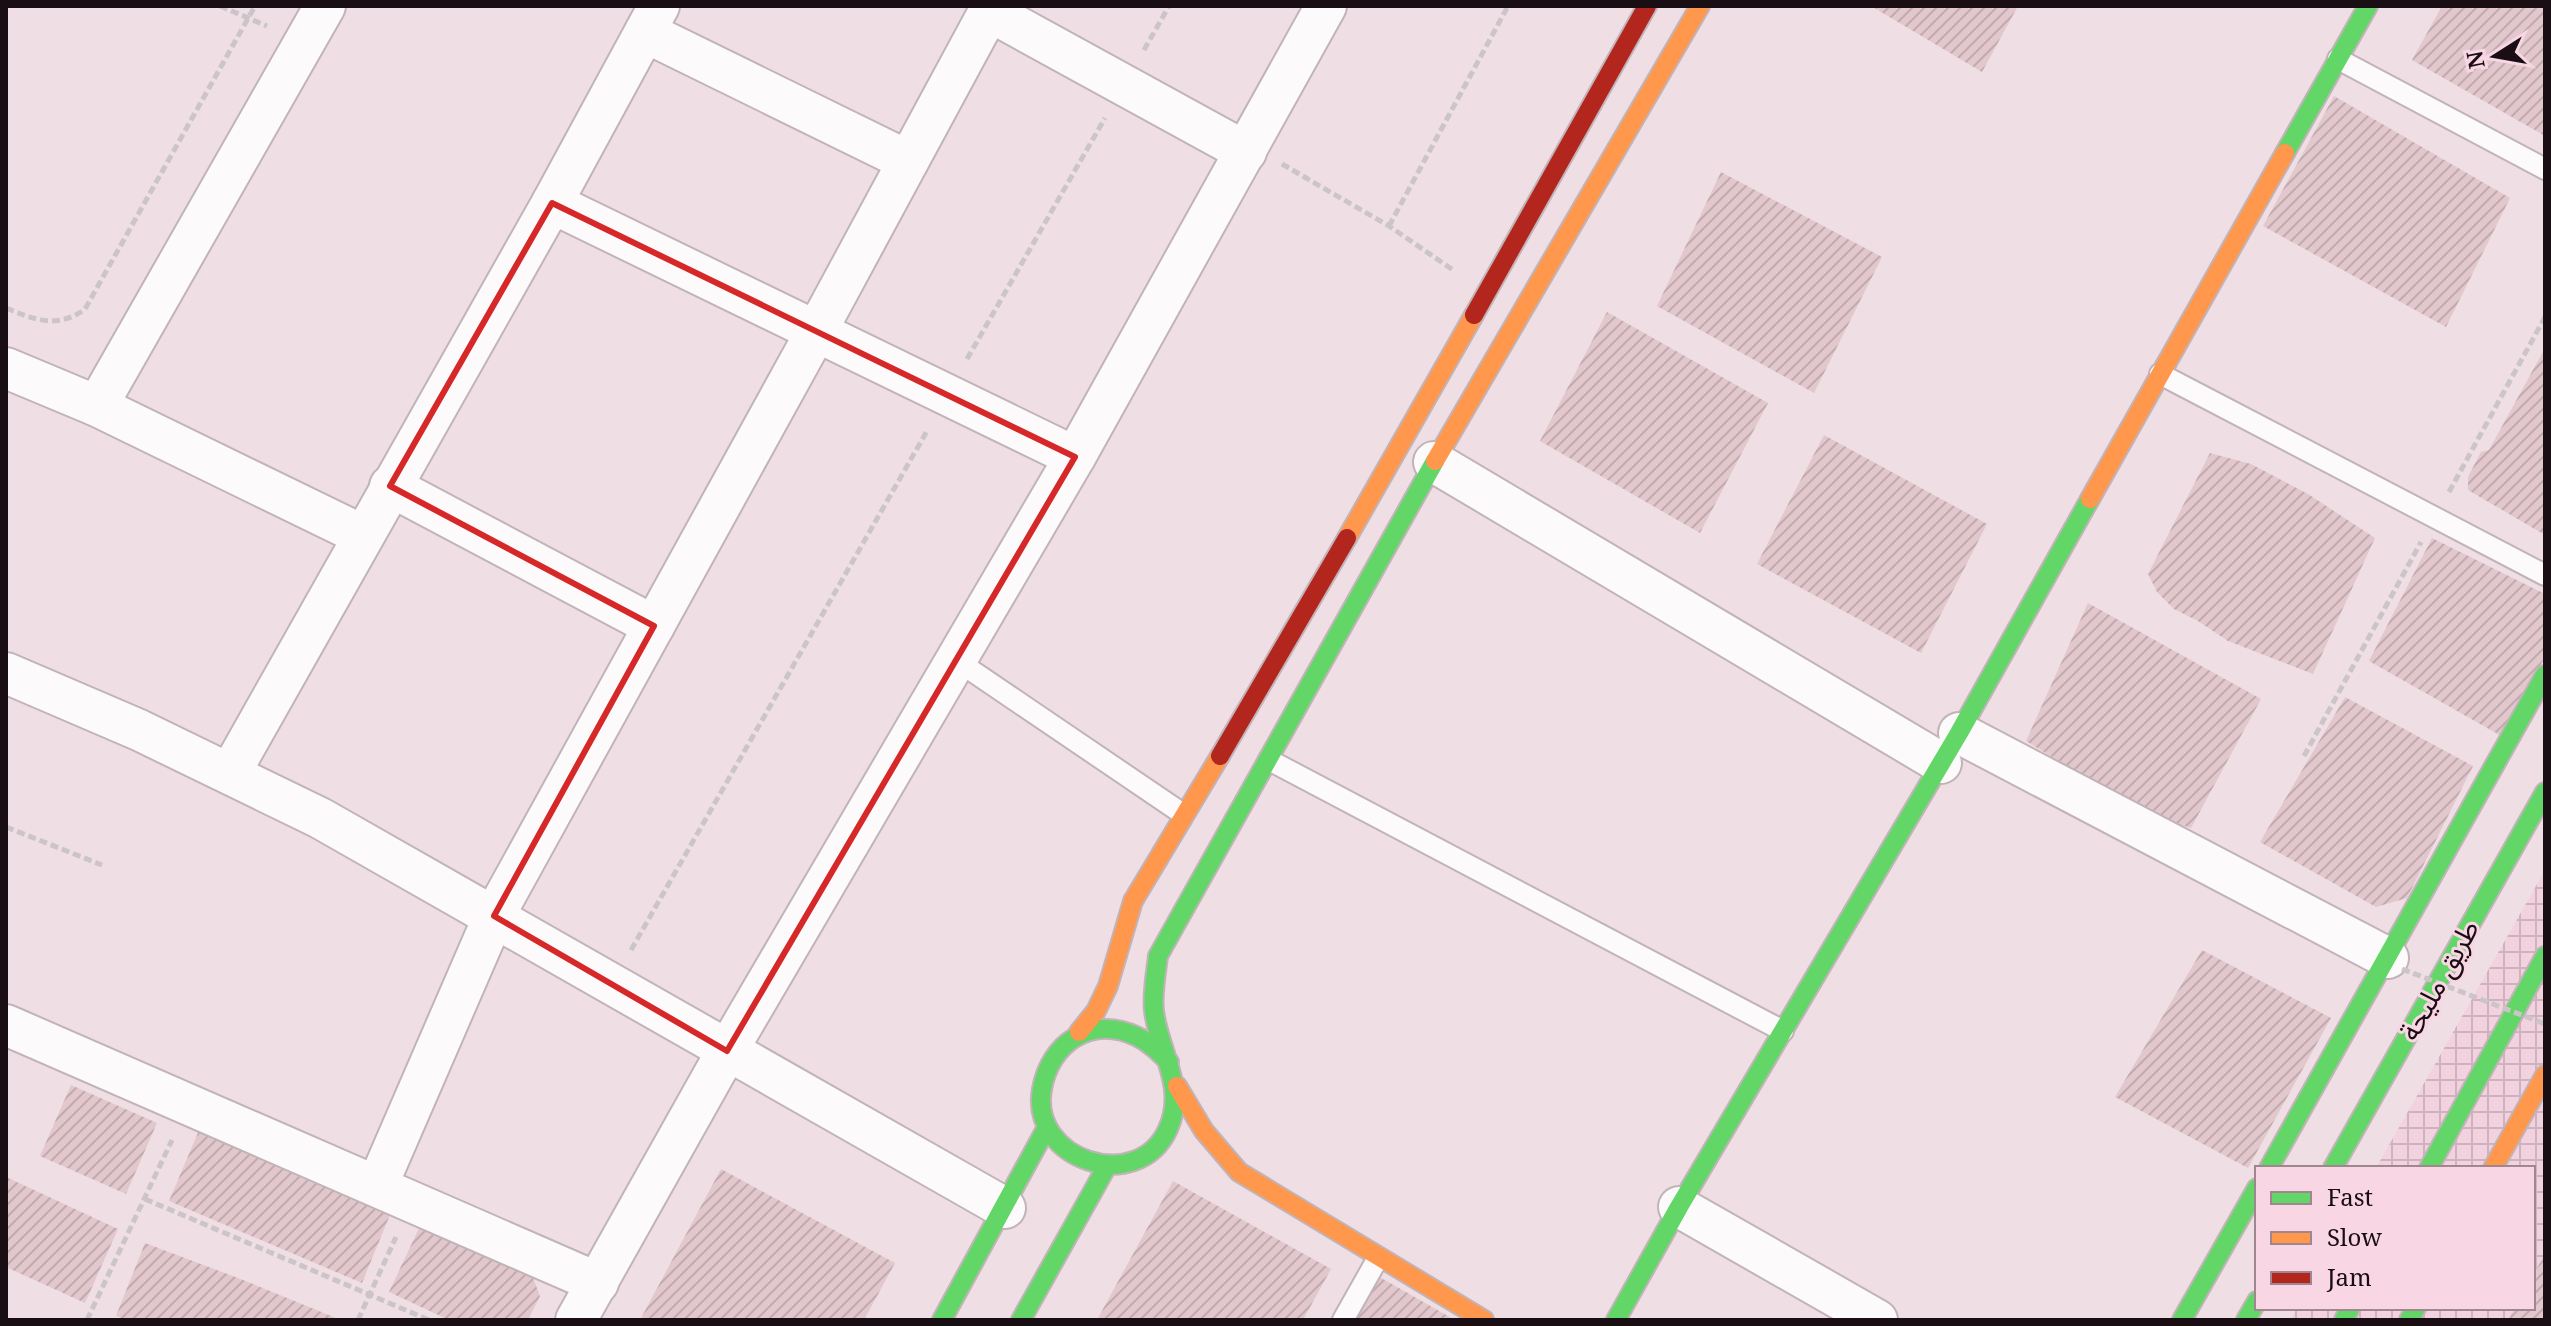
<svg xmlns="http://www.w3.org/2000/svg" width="2551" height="1326" viewBox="0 0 2551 1326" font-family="'Noto Serif','Noto Sans Arabic',serif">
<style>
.industrial{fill:url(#industrial-grid)}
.building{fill:url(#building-hatch)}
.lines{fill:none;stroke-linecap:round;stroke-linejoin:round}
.lane-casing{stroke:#c1b4b9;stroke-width:24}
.street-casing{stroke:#c1b4b9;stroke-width:44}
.fast-casing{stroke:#c1b4b9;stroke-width:22}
.slow-casing{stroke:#c1b4b9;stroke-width:22}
.jam-casing{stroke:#c1b4b9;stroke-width:22}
.path{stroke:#cbc5c7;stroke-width:5;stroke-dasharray:8 4;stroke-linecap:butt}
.lane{stroke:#fdfafb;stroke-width:20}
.street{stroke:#fdfafb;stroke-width:40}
.fast{stroke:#63d668;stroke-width:18}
.slow{stroke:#ff974d;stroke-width:18}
.jam{stroke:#b3261e;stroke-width:18}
.path-bridge{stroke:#cbc5c7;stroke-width:5;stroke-dasharray:8 4;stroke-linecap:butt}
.marked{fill:none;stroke:#d62828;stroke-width:6;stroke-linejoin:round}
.labels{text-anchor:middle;stroke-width:6;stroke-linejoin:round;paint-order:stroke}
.street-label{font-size:28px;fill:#190e13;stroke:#f8d6e4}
</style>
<defs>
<pattern id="industrial-grid" width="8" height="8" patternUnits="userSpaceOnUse" patternTransform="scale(2)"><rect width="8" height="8" fill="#f1d2de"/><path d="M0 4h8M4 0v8" fill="none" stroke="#ceb3be"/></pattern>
<pattern id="building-hatch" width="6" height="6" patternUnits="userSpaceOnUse" patternTransform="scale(2)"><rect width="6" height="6" fill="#e2c8cc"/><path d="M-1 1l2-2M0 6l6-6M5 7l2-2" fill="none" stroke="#c1abae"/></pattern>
</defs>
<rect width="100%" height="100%" fill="#f0dee5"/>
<polygon class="industrial" points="2545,870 2545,1320 2290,1320 2297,1308 2533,1308 2533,1168 2376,1168"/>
<g class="building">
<polygon points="1871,6 2018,6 1982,72"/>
<polygon points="2442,6 2545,6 2545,136 2412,60"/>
<polygon points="2334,96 2510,198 2446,327 2263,226"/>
<polygon points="1721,172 1882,257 1814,393 1657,306"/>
<polygon points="1607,312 1768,403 1700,533 1540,441"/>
<polygon points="2545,348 2545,535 2468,490 2468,477 2481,452 2489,450"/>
<polygon points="1824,435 1987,524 1921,653 1757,564"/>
<polygon points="2210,453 2251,464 2308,494 2375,538 2313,674 2228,641 2198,621 2174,609 2157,592 2148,574"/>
<polygon points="2432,538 2545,594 2545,657 2503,737 2369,661"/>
<polygon points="2088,603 2261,699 2191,828 2145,813 2026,741"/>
<polygon points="2345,697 2473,766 2407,898 2376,907 2260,842"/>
<polygon points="2202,950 2331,1018 2248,1168 2115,1097"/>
<polygon points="71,1085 157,1123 126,1194 40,1156"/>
<polygon points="200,1128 392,1210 362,1283 169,1201"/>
<polygon points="721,1169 895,1263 864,1320 640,1320"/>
<polygon points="6,1177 118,1229 85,1303 6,1267"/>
<polygon points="1173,1181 1331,1269 1303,1320 1097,1320"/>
<polygon points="421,1224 530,1270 540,1296 528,1320 449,1320 389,1292"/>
<polygon points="145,1243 238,1278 341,1320 127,1320 116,1316"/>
<polygon points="2545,1254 2545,1320 2508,1320 2515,1308 2533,1308 2533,1275"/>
<polygon points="1376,1275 1455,1320 1351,1320"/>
</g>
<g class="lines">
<defs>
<g id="lane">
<polyline points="2338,59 2545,169"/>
<polyline points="2160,374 2545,575"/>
<polyline points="956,660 1183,814"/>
<polyline points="1269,760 1783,1031"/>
<polyline points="1343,1320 1378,1258"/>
</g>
<g id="street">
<polyline points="989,11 1246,152"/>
<polyline points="645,32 908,161"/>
<polyline points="552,203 1075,457"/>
<polyline points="6,368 97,406 362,535"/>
<polyline points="97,406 325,6"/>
<polyline points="1434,462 1941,763"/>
<polyline points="390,486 654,626"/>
<polyline points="6,673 139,730 320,818 1005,1208"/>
<polyline points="1959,733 2388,958"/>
<polyline points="230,773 552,203 659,6"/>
<polyline points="6,1025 598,1283"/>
<polyline points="377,1186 494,916 816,332 992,6"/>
<polyline points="1679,1207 1877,1320"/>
<polyline points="576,1320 727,1051 1075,457 1326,6"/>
</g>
<g id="fast">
<polyline points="2285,153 2368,6"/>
<path d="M1169 1062C1159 1052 1149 1042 1136 1036 1091 1015 1050 1043 1042 1089 1029 1160 1138 1196 1168 1129 1187 1087 1159 1052 1154 1011 1152 993 1156 974 1158 956L1435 461"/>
<polyline points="2269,1168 2545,675"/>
<polyline points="2333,1168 2545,792"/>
<polyline points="2429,1168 2545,956"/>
<polyline points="942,1320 1047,1127"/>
<polyline points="1021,1320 1107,1166"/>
<polyline points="1616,1320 1679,1207 1959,733 2090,499"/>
<polyline points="2182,1320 2257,1188"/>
<polyline points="2246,1320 2257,1301"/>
<polyline points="2344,1320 2350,1308"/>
<polyline points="2409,1320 2416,1308"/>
</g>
<g id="slow">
<polyline points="1435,461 1700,6"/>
<polyline points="2090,499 2285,153"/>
<polyline points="1347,538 1474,315"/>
<polyline points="1079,1032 1096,1011 1108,986 1133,901 1220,756"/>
<polyline points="1177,1086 1204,1131 1239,1172 1484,1320"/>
<polyline points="2493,1168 2545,1075"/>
</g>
<g id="jam">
<polyline points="1474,315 1647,6"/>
<polyline points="1220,756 1347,538"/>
</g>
</defs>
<use href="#lane" class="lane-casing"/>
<use href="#street" class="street-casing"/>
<use href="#fast" class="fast-casing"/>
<use href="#slow" class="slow-casing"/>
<use href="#jam" class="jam-casing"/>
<g class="path">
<polyline points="220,6 267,26"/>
<polyline points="1144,50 1169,6"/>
<polyline points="1282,164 1389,226 1453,270"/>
<polyline points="1389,226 1508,6"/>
<path d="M6 308C35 320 58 329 85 309L255 6"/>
<polyline points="967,359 1105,118"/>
<polyline points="2449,492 2545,317"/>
<polyline points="2304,756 2421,542"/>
<polyline points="6,827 102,865"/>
<polyline points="631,950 927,431"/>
<polyline points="145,1199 429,1320"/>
<polyline points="87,1320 172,1140"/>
<polyline points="358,1320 396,1237"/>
</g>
<use href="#lane" class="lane"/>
<use href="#street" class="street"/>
<use href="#fast" class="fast"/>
<use href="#slow" class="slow"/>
<use href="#jam" class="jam"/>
<polyline class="path-bridge" points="2402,969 2545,1024"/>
</g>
<path class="marked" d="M552 203 1075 457 727 1051 494 916 654 626 390 486Z"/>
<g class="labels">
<g class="street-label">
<text transform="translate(2439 980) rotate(-61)" y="10">طريق مليحة</text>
</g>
</g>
<rect width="2551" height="1326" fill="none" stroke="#190e13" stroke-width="16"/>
<rect x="2255" y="1166" width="280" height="144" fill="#f8d6e4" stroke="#9f8690" stroke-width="2"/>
<rect x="2271" y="1192" width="40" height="12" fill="#63d668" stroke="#9f8690" stroke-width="2"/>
<text x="2327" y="1206" font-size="24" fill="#190e13">Fast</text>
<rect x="2271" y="1232" width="40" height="12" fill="#ff974d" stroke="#9f8690" stroke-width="2"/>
<text x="2327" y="1246" font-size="24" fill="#190e13">Slow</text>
<rect x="2271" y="1272" width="40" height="12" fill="#b3261e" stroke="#9f8690" stroke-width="2"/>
<text x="2327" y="1286" font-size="24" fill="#190e13">Jam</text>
<g transform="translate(2495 56) rotate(259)" stroke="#f8d6e4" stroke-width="6" paint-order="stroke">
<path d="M0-6L14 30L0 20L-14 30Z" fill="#190e13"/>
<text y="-12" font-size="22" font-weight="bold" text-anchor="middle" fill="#190e13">N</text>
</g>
</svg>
